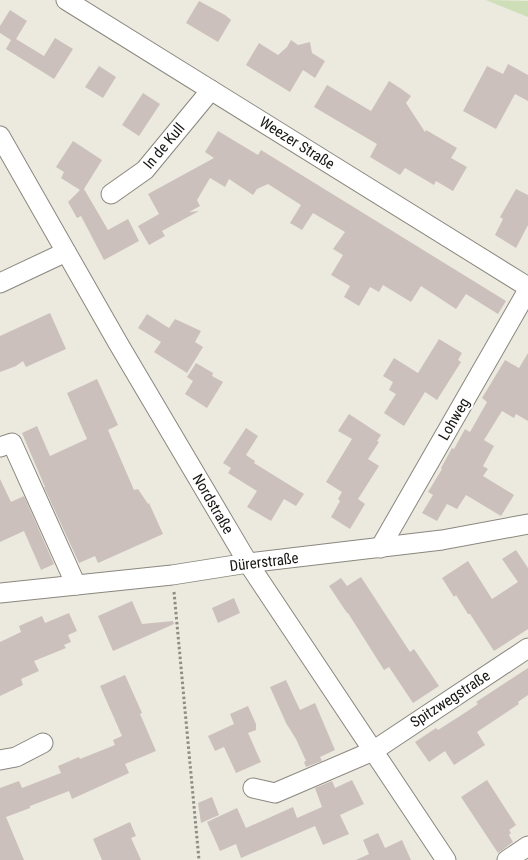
<svg xmlns="http://www.w3.org/2000/svg" width="528" height="860" viewBox="0 0 528 860" font-family="'Roboto Condensed',sans-serif">
<style>
.green{fill:#cedeb7}
.building{fill:#ccc0bd}
.lines{fill:none;stroke-linecap:round;stroke-linejoin:round}
.minor-casing{stroke:#8a877e;stroke-width:21}
.path{stroke:#8e8c85;stroke-width:3;stroke-dasharray:2.5 2.5;stroke-linecap:butt}
.minor{stroke:#fff;stroke-width:19}
.labels{text-anchor:middle;stroke-width:4.5;stroke-linejoin:round;paint-order:stroke}
.street-label{font-size:15px;fill:#171613;stroke:#fff}
</style>
<rect width="100%" height="100%" fill="#ece9df"/>
<polygon class="green" points="486,0 528,1 528,17"/>
<g class="building">
<polygon points="199,1 225,15 231,20 218,42 186,23"/>
<polygon points="10,10 27,21 16,39 44,56 55,38 73,49 54,79 6,49 11,40 0,33 0,26"/>
<polygon points="291,40 298,45 310,42 312,53 325,61 315,78 303,70 290,92 246,65 259,43 278,55 287,47"/>
<polygon points="508,64 528,75 528,101 515,94 496,129 463,111 487,66 503,74"/>
<polygon points="99,66 116,77 103,98 85,87"/>
<polygon points="389,81 400,88 411,96 406,103 425,132 426,130 457,148 451,158 467,167 453,191 436,181 434,185 405,168 400,175 370,157 377,144 314,107 327,85 371,111"/>
<polygon points="143,93 160,104 139,136 122,125"/>
<polygon points="218,131 258,155 261,150 506,301 498,314 466,294 456,309 421,286 411,302 383,285 379,292 370,287 359,306 344,297 350,286 331,275 343,255 333,249 345,232 313,213 302,230 290,223 301,205 268,184 257,189 253,195 229,179 225,187 210,178 197,200 200,206 189,212 199,211 162,231 165,236 149,245 138,226 159,214 148,194 214,158 205,152"/>
<polygon points="73,141 102,160 84,189 108,230 128,219 139,241 104,260 81,216 77,218 68,202 80,190 61,178 64,172 56,167"/>
<polygon points="516,189 528,195 528,225 516,248 495,235 503,219 500,217"/>
<polygon points="50,313 66,349 26,367 23,361 16,366 0,372 0,336"/>
<polygon points="147,314 169,328 175,319 201,331 195,342 203,347 187,373 154,352 161,342 138,328"/>
<polygon points="439,339 462,353 458,360 461,362 437,400 425,392 404,426 384,413 396,394 389,390 393,382 383,376 394,358 418,373"/>
<polygon points="528,353 528,421 516,414 514,418 502,411 484,440 494,446 483,466 488,469 483,476 514,495 501,516 466,495 457,509 447,504 437,521 422,513 433,495 428,492 442,469 441,468 452,448 454,449 465,429 470,432 487,402 482,398 505,360 519,368"/>
<polygon points="196,363 213,373 212,376 223,382 207,408 185,394 193,381 187,377"/>
<polygon points="97,379 118,425 108,430 134,490 138,489 148,504 149,503 163,534 98,563 95,556 79,563 44,487 45,487 22,433 37,426 50,456 87,439 67,393"/>
<polygon points="349,414 381,435 377,441 379,442 368,459 379,466 358,499 365,504 350,529 331,517 340,501 338,499 342,492 326,482 352,439 338,431"/>
<polygon points="246,428 258,436 246,455 255,461 254,463 304,494 296,506 284,499 271,521 247,507 257,491 228,473 231,468 223,463"/>
<polygon points="0,479 11,502 24,496 54,564 41,570 24,531 0,542"/>
<polygon points="516,550 528,568 528,629 494,651 470,614 468,614 456,595 454,597 442,578 468,561 492,599 518,582 502,559"/>
<polygon points="361,577 410,652 414,649 439,686 413,703 389,667 384,670 348,613 347,613 329,586 341,578 347,586"/>
<polygon points="234,598 240,613 218,623 212,608"/>
<polygon points="132,601 142,624 173,621 174,624 113,651 98,616"/>
<polygon points="69,613 77,631 68,635 71,642 64,645 66,648 34,661 39,671 21,679 23,685 0,696 0,642 21,632 19,626 42,616 45,623"/>
<polygon points="528,668 528,695 518,702 519,704 477,732 485,745 454,765 445,751 429,762 415,742 436,728 438,730 463,714 478,704 476,702"/>
<polygon points="125,675 142,713 140,714 156,751 125,764 129,773 72,799 69,791 30,806 30,808 6,817 24,860 0,860 0,788 19,781 22,788 61,773 58,766 79,757 80,759 115,745 113,740 122,736 100,686"/>
<polygon points="286,680 300,710 315,703 335,750 320,757 322,761 306,767 304,762 306,761 296,739 286,723 270,687"/>
<polygon points="248,706 256,724 256,730 248,733 261,762 236,773 224,747 215,751 208,736 234,724 230,714"/>
<polygon points="352,780 364,804 340,815 349,834 323,845 315,826 241,858 236,844 220,851 207,822 237,808 246,828 293,807 297,818 322,807 315,788 332,781 335,788"/>
<polygon points="487,780 516,825 509,830 511,833 509,835 513,842 498,853 461,797"/>
<polygon points="212,797 219,815 201,823 198,803"/>
<polygon points="130,822 136,836 131,838 141,860 102,860 93,839"/>
<polygon points="378,833 385,848 402,840 411,860 356,860 369,854 363,840"/>
</g>
<g class="lines">
<defs>
<g id="minor">
<polyline points="66,0 528,287"/>
<polyline points="0,136 118,343 248,563 446,860"/>
<polyline points="111,194 145,170 211,90"/>
<polyline points="0,283 66,252"/>
<polyline points="0,447 12,443 76,585"/>
<polyline points="380,548 528,290"/>
<polyline points="0,593 172,575 248,563 442,540 528,524"/>
<polyline points="0,760 16,757 43,743"/>
<polyline points="253,788 275,793 373,751 528,648"/>
<polyline points="507,860 528,846"/>
</g>
</defs>
<use href="#minor" class="minor-casing"/>
<polyline class="path" points="174,592 199,860"/>
<use href="#minor" class="minor"/>
</g>
<g class="labels">
<g class="street-label">
<text transform="translate(297 143) rotate(32)" y="5">Weezer Straße</text>
<text transform="translate(164 146) rotate(-50)" y="5">In de Kull</text>
<text transform="translate(454 419) rotate(-60)" y="5">Lohweg</text>
<text transform="translate(213 504) rotate(60)" y="5">Nordstraße</text>
<text transform="translate(264 562) rotate(-7)" y="5">Dürerstraße</text>
<text transform="translate(450 699) rotate(-33)" y="5">Spitzwegstraße</text>
</g>
</g>
</svg>
